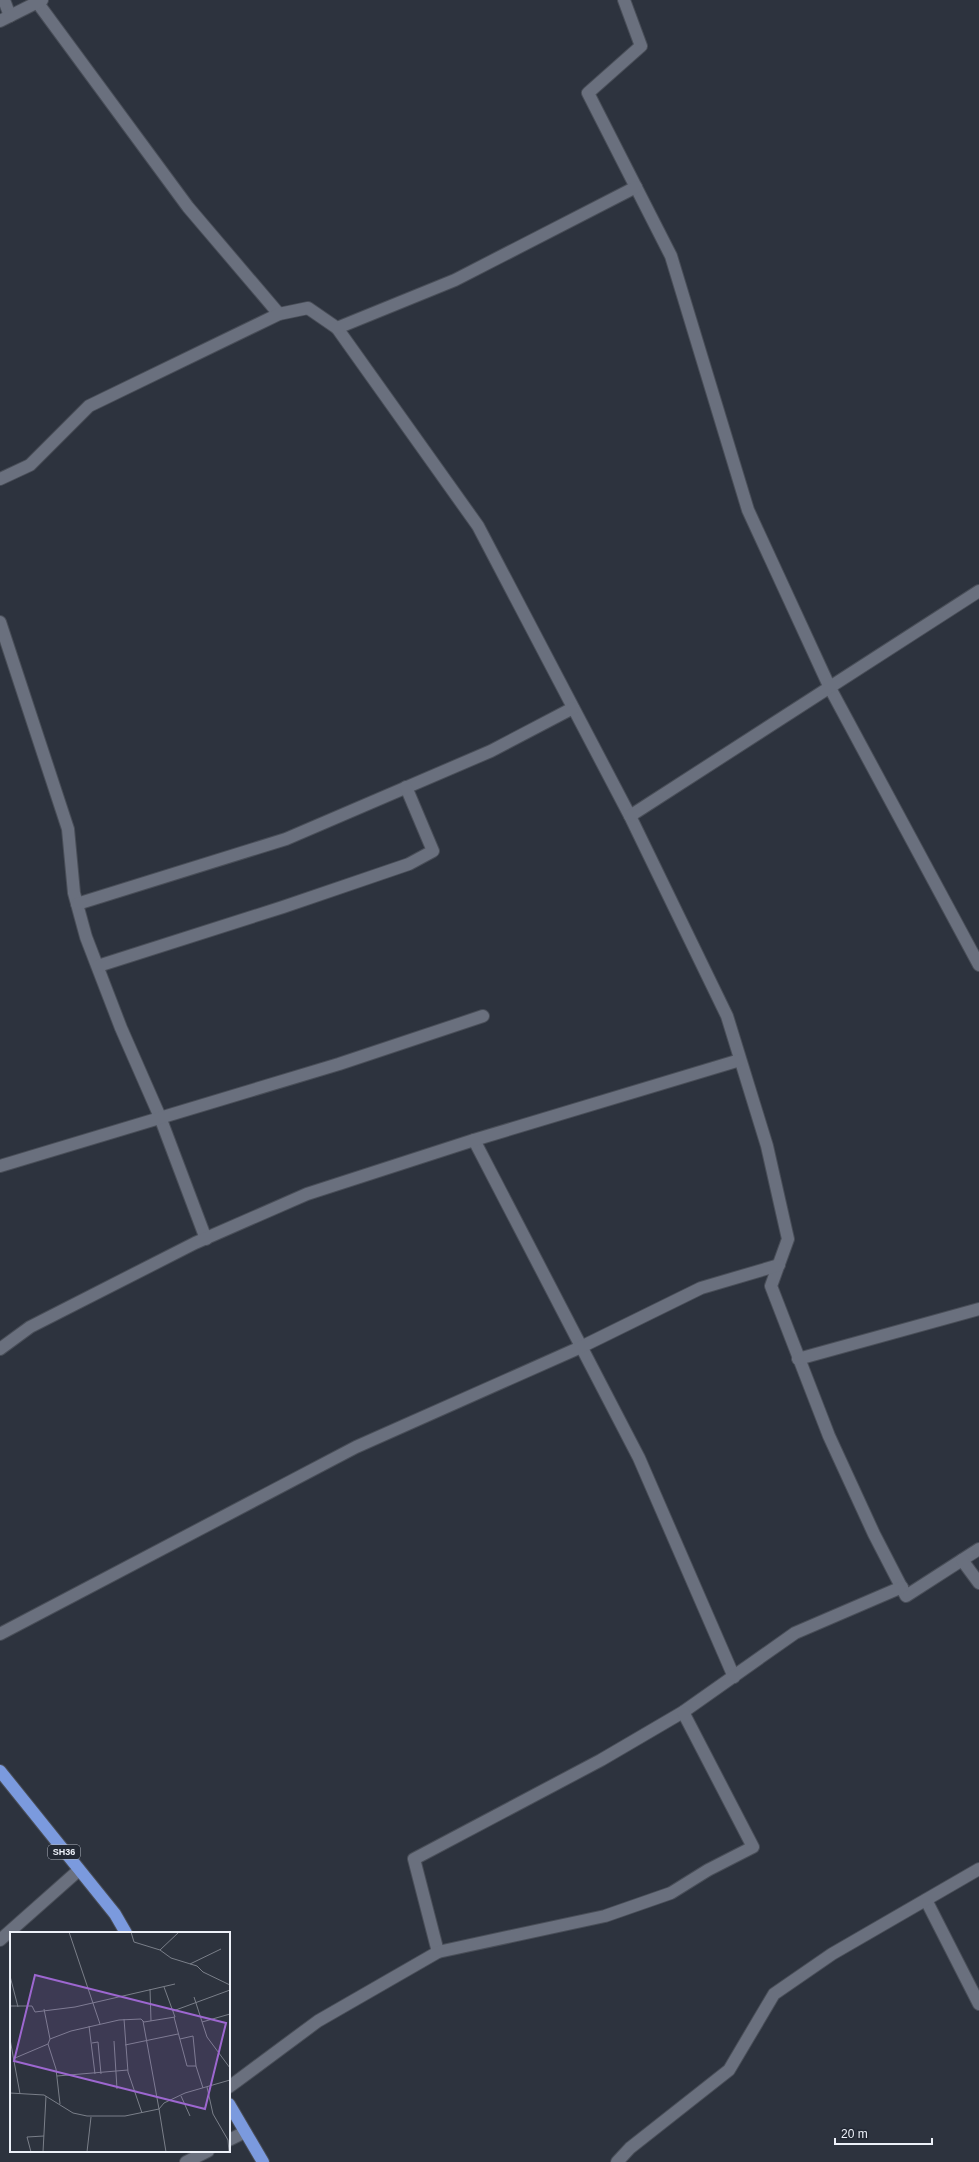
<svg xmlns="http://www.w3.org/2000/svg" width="979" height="2162" viewBox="0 0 979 2162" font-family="Helvetica,sans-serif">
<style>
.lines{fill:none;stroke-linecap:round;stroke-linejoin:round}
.minor-casing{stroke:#494e58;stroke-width:14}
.highway-casing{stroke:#494e58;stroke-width:14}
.minor{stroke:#6a707e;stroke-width:12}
.highway{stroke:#7b9ade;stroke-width:12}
.labels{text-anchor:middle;stroke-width:4;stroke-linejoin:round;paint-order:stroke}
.shield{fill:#232934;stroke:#b0b5be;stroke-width:1}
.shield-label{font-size:9px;font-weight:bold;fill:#edf1f9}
.inset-road{fill:none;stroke:#7a7f89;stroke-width:1}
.view{fill:#9d67d0;fill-opacity:0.15;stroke:#9d67d0;stroke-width:2}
.inset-edge{fill:none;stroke:#edf1f9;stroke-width:2}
</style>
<rect width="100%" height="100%" fill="#2d333e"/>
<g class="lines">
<defs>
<g id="minor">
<polyline points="4,0 10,16"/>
<polyline points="624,0 641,46 588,93 671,256 748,510 830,688 979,965"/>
<polyline points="37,2 188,207 279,314"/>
<polyline points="0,21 42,0"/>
<polyline points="337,328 478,526 630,816 727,1016 767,1146 788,1239 771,1286 829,1436 874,1534 906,1596 979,1549"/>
<polyline points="0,479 30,465 89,406 279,314 308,308 337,328 455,280 636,187"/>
<polyline points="0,622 68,829 74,893 86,937 121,1028 160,1117 206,1239"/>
<polyline points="630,816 979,591"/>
<polyline points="77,904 286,839 491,751 573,708"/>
<polyline points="98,966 283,907 409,864 433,851 406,787"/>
<polyline points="474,1140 639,1458 734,1677"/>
<polyline points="0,1166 339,1064 483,1016"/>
<polyline points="0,1349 30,1327 195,1243 307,1194 474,1140 740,1060"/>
<polyline points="798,1359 979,1309"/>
<polyline points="962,1560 979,1583"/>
<polyline points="0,1634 356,1447 581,1347 701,1288 779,1265"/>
<polyline points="926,1900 979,2004"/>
<polyline points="0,1940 79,1870"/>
<polyline points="438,1952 414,1859 601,1760 683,1712 795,1633 902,1587"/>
<polyline points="229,2087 318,2021 438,1952 605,1916 671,1893 708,1870 753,1847 683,1712"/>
<polyline points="229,2140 245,2132"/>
<polyline points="186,2162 208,2151"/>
<polyline points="617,2162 630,2148 729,2070 774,1994 832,1954 979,1869"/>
</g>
<g id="highway">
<polyline points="0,1771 115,1914 126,1933"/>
<polyline points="229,2104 263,2162"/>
</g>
</defs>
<use href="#minor" class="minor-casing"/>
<use href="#highway" class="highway-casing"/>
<use href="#minor" class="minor"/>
<use href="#highway" class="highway"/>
</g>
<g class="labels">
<rect class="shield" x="48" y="1845" width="32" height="14" rx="3"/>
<g class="shield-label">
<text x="64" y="1855">SH36</text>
</g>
</g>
<g transform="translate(10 1932)">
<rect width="220" height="220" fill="#2d333e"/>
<path class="inset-road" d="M59 0 90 92M121 0 124 10 150 18 161 26 187 34 193 40 220 53M150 18 169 0M180 32 211 17M0 44 8 75M140 57 141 89M184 65 197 105 220 136M0 74H22L25 80 65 75 165 52M34 77 40 107 38 112 46 137 50 172M163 79 220 58M164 85 177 134H186M114 87 118 140 132 181M192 90 220 82M79 94 85 142M0 107 10 162M40 107 61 99 109 88 131 87 134 90 165 85 154 55M170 107 183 104 186 134 193 156M104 109 107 157M82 111 88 110 91 142M115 113 168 102M5 126 38 112M47 144 118 138M197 155 203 182 218 208 219 220M0 161 34 163 63 181 77 184H115L149 177 133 89M171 164 180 184M21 220 17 205 34 204M33 220 36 164M77 220 81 185M156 220 149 177 154 171 175 161 220 148"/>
<path class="view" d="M25 43 216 91 195 177 4 129Z"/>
<rect width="220" height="220" class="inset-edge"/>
</g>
<path d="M835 2138v6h97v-6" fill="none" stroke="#edf1f9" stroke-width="2"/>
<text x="841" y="2138" font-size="12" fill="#edf1f9" stroke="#232934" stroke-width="3" paint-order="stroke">20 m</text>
</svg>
